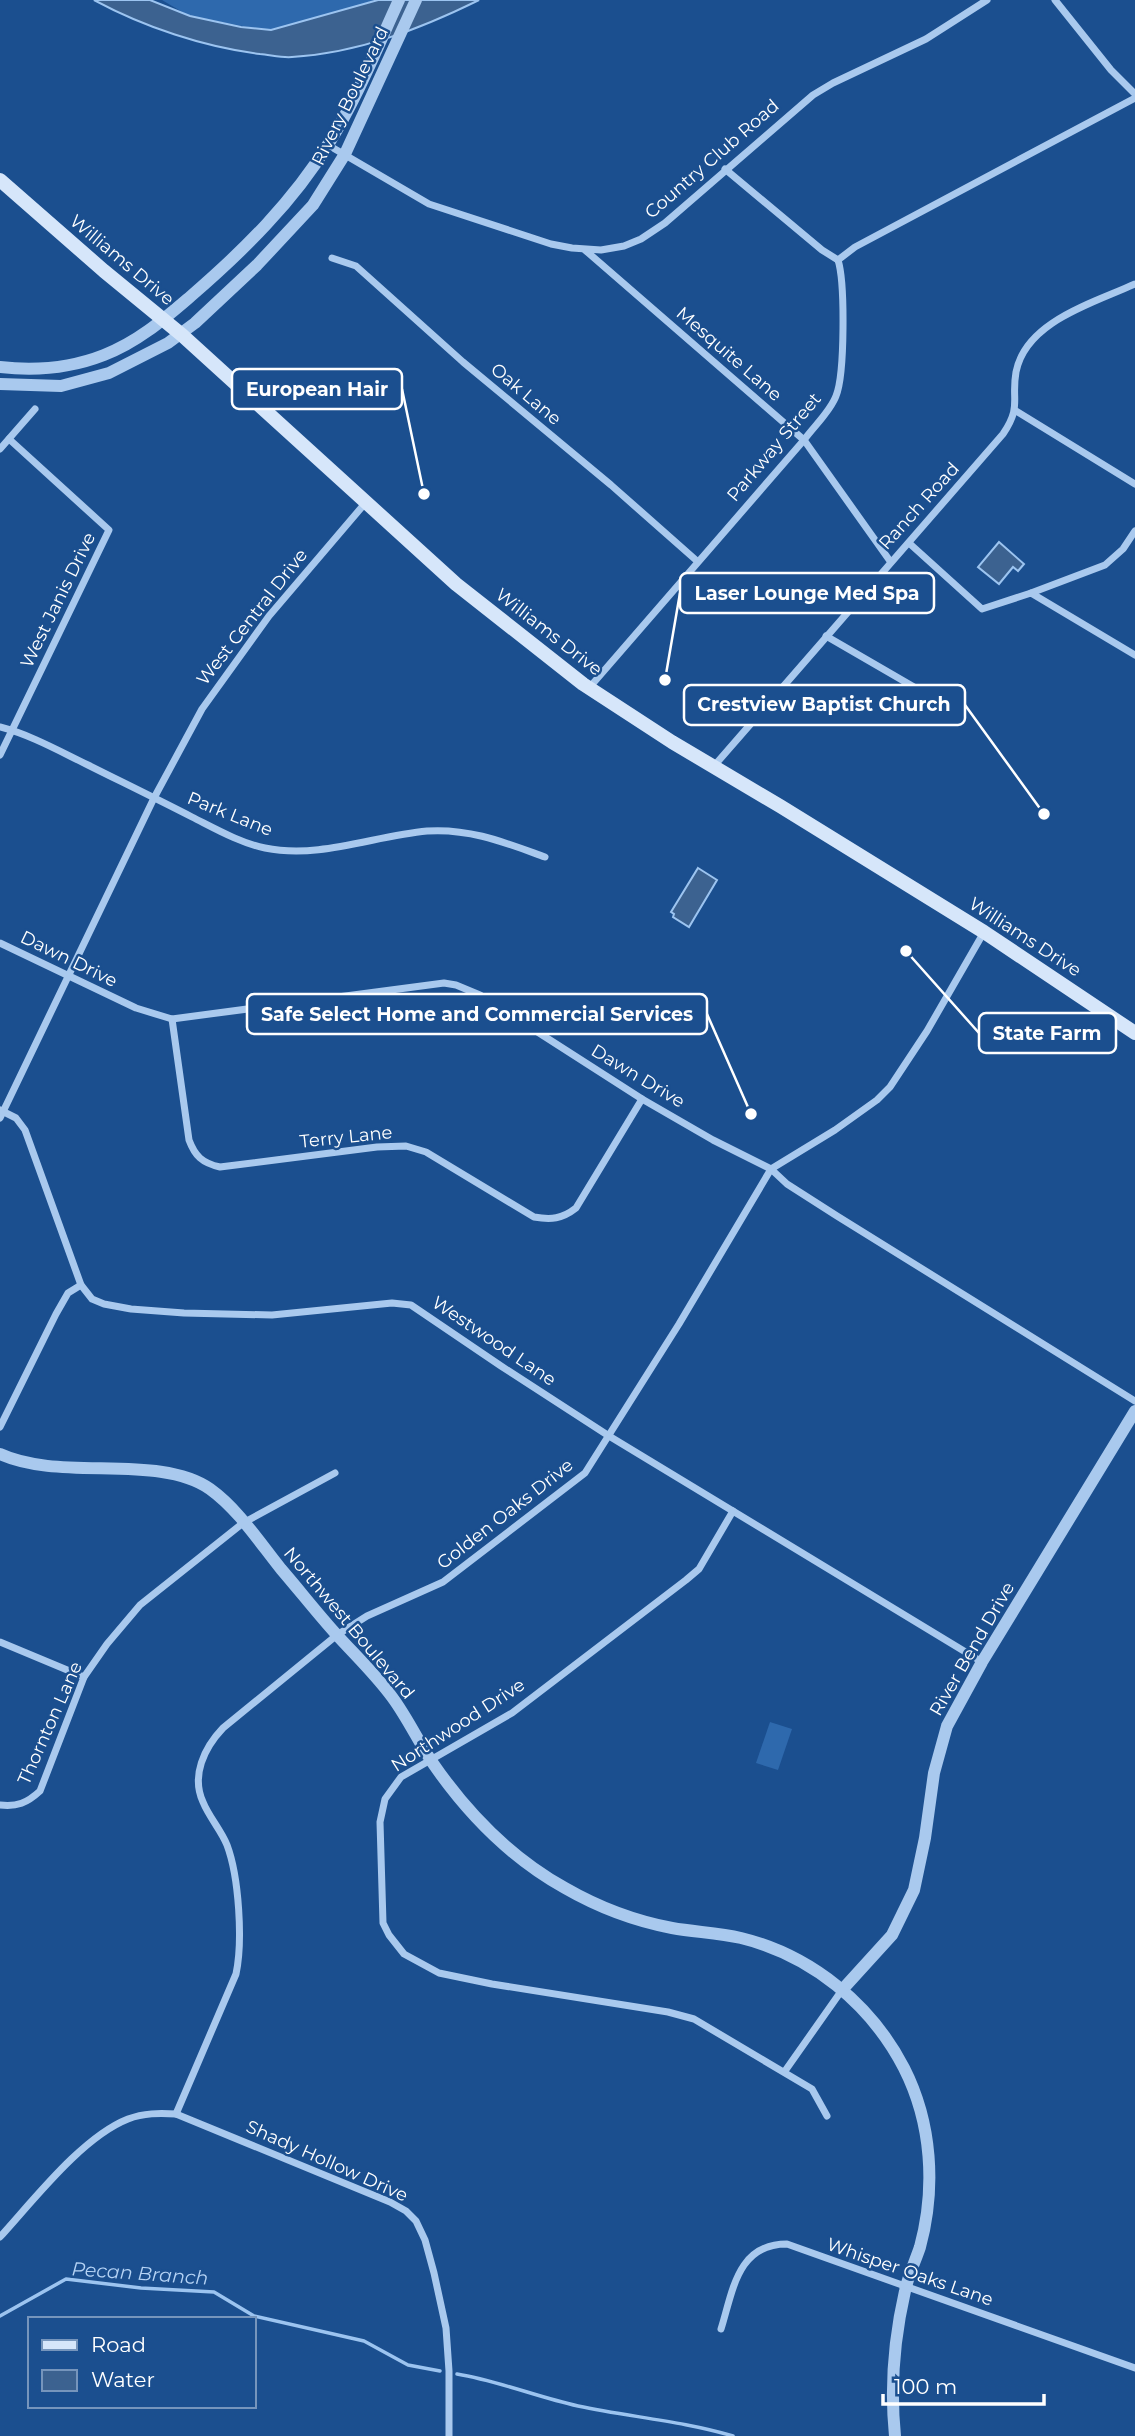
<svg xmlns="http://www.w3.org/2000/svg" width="1135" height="2436" viewBox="0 0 1135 2436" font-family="Montserrat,sans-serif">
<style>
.green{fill:#2e69ad}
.water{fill:#3c6290;stroke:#9cc4f0;stroke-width:2}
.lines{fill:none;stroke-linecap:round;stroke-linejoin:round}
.stream{stroke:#9cc4f0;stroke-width:3.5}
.minor{stroke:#a9c9ee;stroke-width:7}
.tertiary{stroke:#a9c9ee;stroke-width:12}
.secondary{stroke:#d6e6fa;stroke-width:14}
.labels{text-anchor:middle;stroke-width:5;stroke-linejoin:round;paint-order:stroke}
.street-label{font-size:18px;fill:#fff;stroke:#1b4f8f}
.water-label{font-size:19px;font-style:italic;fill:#b5d3f5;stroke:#1b4f8f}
.leader{fill:none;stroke:#fff;stroke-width:2.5}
.callout-dot{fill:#fff;stroke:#1b4f8f;stroke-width:2.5}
.callout{fill:#1b4f8f;stroke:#fff;stroke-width:2.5}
.callout-label{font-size:19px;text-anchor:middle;font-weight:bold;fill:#fff}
</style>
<rect width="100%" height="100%" fill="#1b4f8f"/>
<g class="green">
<polygon points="162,0 374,0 286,34 189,16"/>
<polygon points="770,1722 792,1729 778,1770 756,1763"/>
</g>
<g class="water">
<path d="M94 0H150L190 16 241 27 271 30 378 0H479C420 29 358 53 292 57 282 58 271 55 260 54 204 47 144 27 94 0Z"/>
<polygon points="999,542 1024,564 1018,571 1013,567 999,584 978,567"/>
<polygon points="698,868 717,880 689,927 673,917 674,914 671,912"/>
</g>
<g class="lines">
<g class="stream">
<polyline points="0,2316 66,2279 141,2288 214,2292 254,2316 364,2341 408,2365 440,2371"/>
<path d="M457 2374C499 2381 537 2397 578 2406 630 2417 682 2421 733 2436"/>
</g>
<g class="minor">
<polyline points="1055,0 1111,70 1135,94"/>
<polyline points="328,145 429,204 551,244 572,248 601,250 624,246 641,239 665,223 813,95 833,83 926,39 987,0"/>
<polyline points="725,169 822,250 838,260"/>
<polyline points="585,250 804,440 890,561"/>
<polyline points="332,258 356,266 463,362 611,485 697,561"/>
<polyline points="838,260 855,247 1135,98"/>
<polyline points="1016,411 1135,484"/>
<polyline points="0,449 35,409"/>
<polyline points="909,543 982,609 1031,593 1135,655"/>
<polyline points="1031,593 1105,565 1123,549 1135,531"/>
<polyline points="826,636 914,687"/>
<path d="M589 688 804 440C814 426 830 412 836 396 845 374 845 282 838 260"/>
<path d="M0 727C31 735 59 751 88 765 122 782 157 799 192 817 214 828 240 843 265 848 320 859 373 836 427 831 470 828 506 843 545 857"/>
<polyline points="0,755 109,530 9,439"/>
<path d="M714 766 1003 434C1022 406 1011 400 1016 372 1026 321 1094 303 1135 284"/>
<polyline points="0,943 136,1008 172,1019 444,983 456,985 480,995 642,1099 713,1140 771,1169 787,1184 837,1216 1135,1401"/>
<path d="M172 1019 189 1140C195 1156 202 1163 220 1167L377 1147 406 1146 426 1152 534 1217C551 1220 562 1219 576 1208L642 1099"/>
<polyline points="0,1110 16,1118 25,1130 81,1285 92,1299 104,1304 131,1309 184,1313 272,1315 392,1303 411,1305 501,1366 609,1436 982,1662"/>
<polyline points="0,1118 154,798 202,709 269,616 367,501"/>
<polyline points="0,1427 56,1314 68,1293 81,1285"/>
<polyline points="733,1511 699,1569 686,1580 512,1713 401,1777 385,1799 380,1822 383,1923 389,1935 404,1954 439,1973 492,1984 668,2012 694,2019 812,2089 827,2116"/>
<polyline points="0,1642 84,1677"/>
<path d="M0 1805C17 1807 27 1803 40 1791L84 1677 107 1644 140 1605 243 1523 335 1473"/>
<polyline points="785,2071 842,1990"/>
<path d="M176 2114 236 1974C243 1941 239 1877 227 1845 221 1830 209 1817 203 1802 191 1776 204 1748 223 1728L337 1635 367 1616 443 1582 585 1473 679 1324 771 1169 835 1130 877 1100 890 1087 927 1031 984 932"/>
<path d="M0 2237C33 2201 82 2137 128 2119 144 2113 159 2113 176 2114L390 2202 406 2211 416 2221 425 2240 434 2273 446 2328 449 2371V2436"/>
<path d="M721 2329C733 2291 737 2244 787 2244L1135 2368"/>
</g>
<g class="tertiary">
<path d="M0 367C35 371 71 368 104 355 138 342 164 319 191 296 243 251 293 202 329 143 357 98 377 48 399 0"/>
<polyline points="0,384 61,386 109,373 168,343 195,323 257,265 313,205 345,154 416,0"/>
<path d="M0 1454C60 1482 159 1453 210 1489 238 1509 260 1543 281 1569 300 1591 317 1613 336 1634 355 1655 375 1674 392 1697 407 1717 418 1741 432 1762 467 1813 511 1858 565 1888 598 1907 635 1921 672 1928 695 1932 718 1933 741 1938 811 1955 871 2004 904 2068 932 2123 936 2188 920 2247 915 2262 908 2276 905 2291 894 2339 890 2387 895 2436"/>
<polyline points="842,1990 892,1935 914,1890 925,1838 934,1773 947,1726 982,1662 1135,1411"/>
</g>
<polyline class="secondary" points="0,180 104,271 182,335 456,584 583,684 672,742 780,806 984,932 1135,1033"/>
</g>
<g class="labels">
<g class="street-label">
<text transform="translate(350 96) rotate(-64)" y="6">Rivery Boulevard</text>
<text transform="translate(712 159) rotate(-41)" y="6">Country Club Road</text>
<text transform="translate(122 260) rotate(40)" y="6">Williams Drive</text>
<text transform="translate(729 354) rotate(41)" y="6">Mesquite Lane</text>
<text transform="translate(526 394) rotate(40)" y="6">Oak Lane</text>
<text transform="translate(774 447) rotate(-50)" y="6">Parkway Street</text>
<text transform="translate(919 506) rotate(-48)" y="6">Ranch Road</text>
<text transform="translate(58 600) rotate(-64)" y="6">West Janis Drive</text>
<text transform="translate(252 617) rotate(-52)" y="6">West Central Drive</text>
<text transform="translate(549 632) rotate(38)" y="6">Williams Drive</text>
<text transform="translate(230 814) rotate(22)" y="6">Park Lane</text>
<text transform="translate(1025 937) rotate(33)" y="6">Williams Drive</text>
<text transform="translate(69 959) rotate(26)" y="6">Dawn Drive</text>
<text transform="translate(638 1076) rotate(31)" y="6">Dawn Drive</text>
<text transform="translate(346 1137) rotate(-6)" y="6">Terry Lane</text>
<text transform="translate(494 1341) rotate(34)" y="6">Westwood Lane</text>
<text transform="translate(505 1514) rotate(-38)" y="6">Golden Oaks Drive</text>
<text transform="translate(349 1623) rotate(50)" y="6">Northwest Boulevard</text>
<text transform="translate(972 1649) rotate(-60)" y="6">River Bend Drive</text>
<text transform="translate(50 1723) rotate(-66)" y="6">Thornton Lane</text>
<text transform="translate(458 1725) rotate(-33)" y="6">Northwood Drive</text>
<text transform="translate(327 2161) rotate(24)" y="6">Shady Hollow Drive</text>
<text transform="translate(910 2272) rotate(19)" y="6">Whisper Oaks Lane</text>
</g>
<g class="water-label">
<text transform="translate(140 2273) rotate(4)" y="7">Pecan Branch</text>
</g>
</g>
<path class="leader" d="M424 494L402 389M665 680L680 593M1044 814L965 705M751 1114L707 1014M906 951L979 1033"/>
<g class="callout-dot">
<circle cx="424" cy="494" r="7"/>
<circle cx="665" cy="680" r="7"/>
<circle cx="1044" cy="814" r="7"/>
<circle cx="751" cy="1114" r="7"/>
<circle cx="906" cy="951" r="7"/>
</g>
<g class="callout">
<rect x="232" y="369" width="170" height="40" rx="7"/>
<rect x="680" y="573" width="254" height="40" rx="7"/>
<rect x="684" y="685" width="281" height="40" rx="7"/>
<rect x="247" y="994" width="460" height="40" rx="7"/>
<rect x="979" y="1013" width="137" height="40" rx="7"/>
</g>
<g class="callout-label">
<text x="317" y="396">European Hair</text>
<text x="807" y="600">Laser Lounge Med Spa</text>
<text x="824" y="711">Crestview Baptist Church</text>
<text x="477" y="1021">Safe Select Home and Commercial Services</text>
<text x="1047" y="1040">State Farm</text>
</g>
<rect x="28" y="2317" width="228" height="91" fill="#1b4f8f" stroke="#7695bc" stroke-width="2"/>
<rect x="42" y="2340" width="35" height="10" fill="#d6e6fa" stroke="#7695bc" stroke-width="2"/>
<text x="91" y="2352" font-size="21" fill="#ffffff">Road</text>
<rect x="42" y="2370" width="35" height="21" fill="#3c6290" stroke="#7695bc" stroke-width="2"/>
<text x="91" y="2387" font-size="21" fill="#ffffff">Water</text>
<path d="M883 2394v10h161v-10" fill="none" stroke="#ffffff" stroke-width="3.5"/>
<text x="894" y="2394" font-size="21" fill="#ffffff" stroke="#1b4f8f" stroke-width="5" paint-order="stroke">100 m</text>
</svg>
